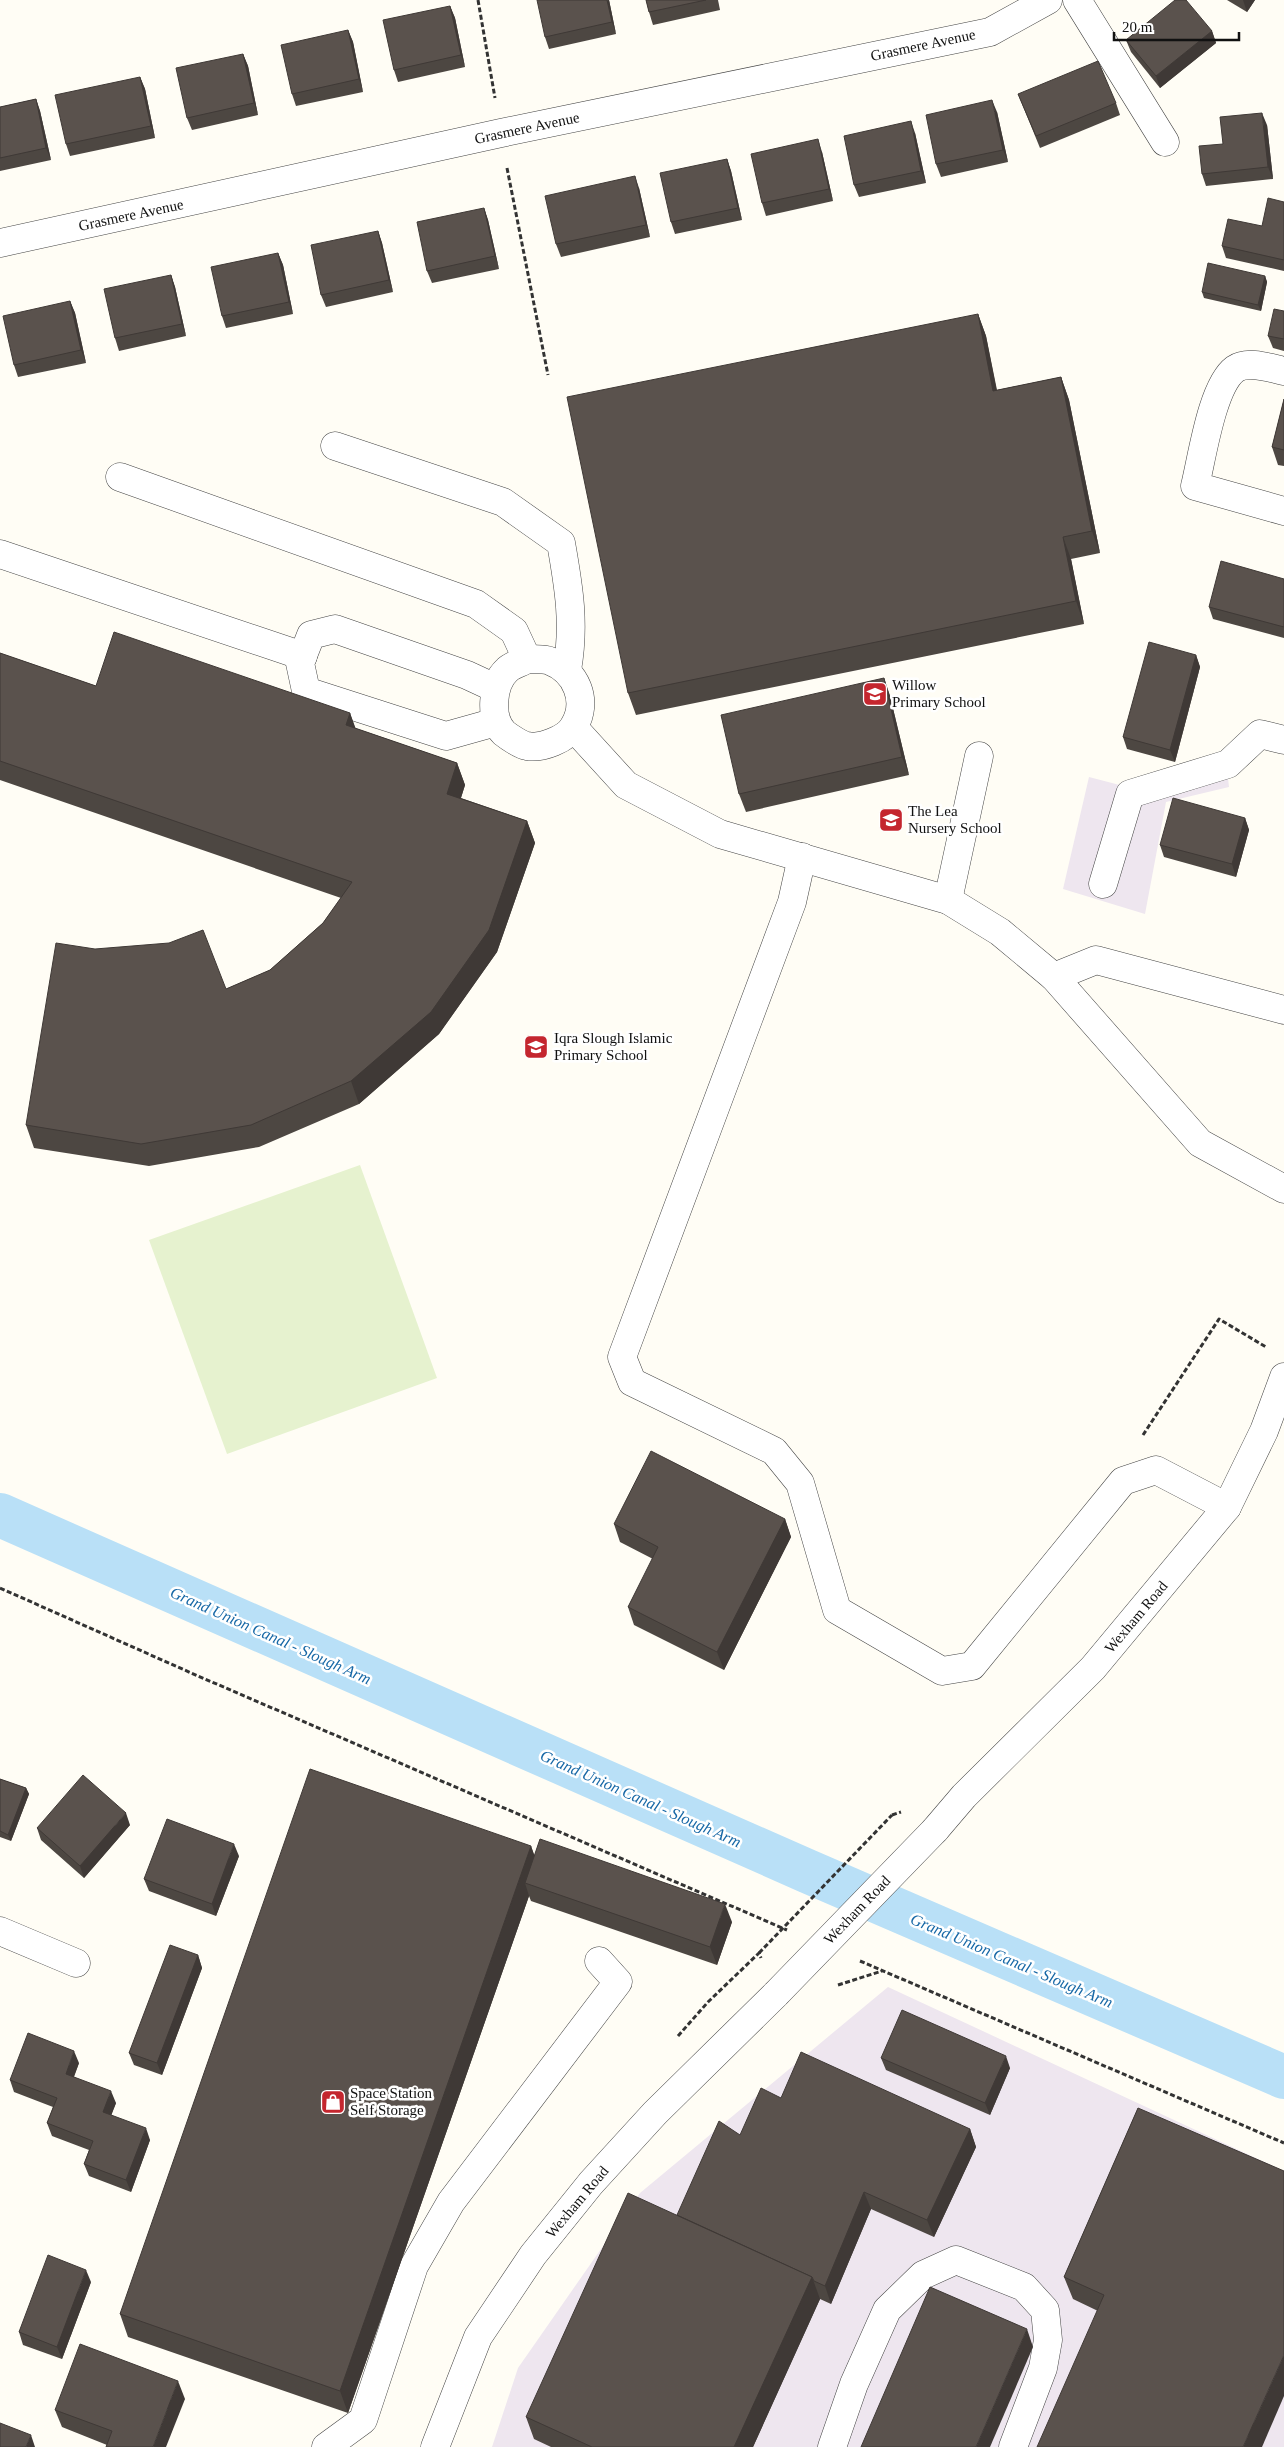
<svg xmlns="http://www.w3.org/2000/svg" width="1284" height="2447" viewBox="0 0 1284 2447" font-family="'Times New Roman',serif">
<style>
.industrial{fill:#eee6ef}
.pitch{fill:#e6f2cf}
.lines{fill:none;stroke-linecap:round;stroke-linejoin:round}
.canal{stroke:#b9e0f7;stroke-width:44}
.minor-casing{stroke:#444;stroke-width:29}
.path{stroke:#333;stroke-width:3;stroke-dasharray:5 2.5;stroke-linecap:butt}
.minor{stroke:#fff;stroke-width:28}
.minor-bridge-casing{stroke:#444;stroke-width:29;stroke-linecap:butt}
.path-bridge{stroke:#333;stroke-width:3;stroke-dasharray:5 2.5;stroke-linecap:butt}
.minor-bridge{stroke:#fff;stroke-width:28}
.wall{fill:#4d4742}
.shaded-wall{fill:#3f3936}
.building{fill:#5a524d;stroke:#3f3936}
.labels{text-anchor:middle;stroke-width:5;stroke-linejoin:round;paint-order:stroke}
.street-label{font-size:15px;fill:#111;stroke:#fff}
.poi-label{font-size:15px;fill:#111;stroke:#fff;text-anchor:start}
.water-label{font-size:16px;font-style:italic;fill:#1768a6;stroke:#fff}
</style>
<rect width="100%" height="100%" fill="#fffdf5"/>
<g class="industrial">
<polygon points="1227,769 1229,787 1166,802 1145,914 1063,889 1089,777 1135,789"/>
<polygon points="888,1987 1284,2171 1284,2447 492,2447 518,2368 640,2193"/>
</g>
<polygon class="pitch" points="360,1165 437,1378 227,1454 149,1240"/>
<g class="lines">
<polyline class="canal" points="0,1515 807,1871 1284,2077"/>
<defs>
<g id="minor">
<polyline points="1077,0 1165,142"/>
<polyline points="0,243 501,133 990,32 1048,0"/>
<path d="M1284 371C1270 368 1248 360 1235 369 1212 386 1202 458 1195 486L1284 511"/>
<path d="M335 446 503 502 561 543C569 588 575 625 567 670"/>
<polyline points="120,477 476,604 514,631 527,659"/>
<polyline points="0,554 303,656"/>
<path d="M527 659C534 660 543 658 550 661 576 671 589 701 574 726 567 739 541 749 527 746 521 745 509 737 504 733 489 718 492 684 507 670 512 665 521 663 527 659Z"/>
<polyline points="495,688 467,675 335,629 311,635 300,663 306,691 446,736 496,722"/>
<polyline points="574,728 626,785 720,834 948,900 1000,932 1054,977 1200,1143 1284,1189"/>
<polyline points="802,857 792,902 622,1357 632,1382 774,1451 800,1483 837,1610 942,1671 972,1666 1123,1481 1156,1470 1227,1507"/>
<polyline points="1103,884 1130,794 1228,764 1260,734 1284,740"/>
<polyline points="948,900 979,756"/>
<polyline points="1054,977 1096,960 1284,1010"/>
<polyline points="935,1830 964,1796 1093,1668 1227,1507 1264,1431 1284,1377"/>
<polyline points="0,1931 76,1963"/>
<polyline points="326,2447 363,2420 414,2266 451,2202 618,1982 599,1961"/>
<polyline points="435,2447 478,2337 533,2255 591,2183 655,2113 776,1994"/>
<polyline points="832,2447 854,2384 887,2310 923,2275 956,2260 1024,2287 1045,2310 1048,2340 1043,2368 1013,2447"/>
</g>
</defs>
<use href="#minor" class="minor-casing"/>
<g class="path">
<polyline points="478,0 495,98"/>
<polyline points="507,168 548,375"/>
<polyline points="1143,1435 1219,1319 1266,1347"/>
<polyline points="0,1588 198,1676 787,1930"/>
<polyline points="892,1815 901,1812"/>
<polyline points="860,1961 1284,2143"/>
<polyline points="838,1985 882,1971"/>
<polyline points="678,2036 708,2002 759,1953 761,1958"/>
</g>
<use href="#minor" class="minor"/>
<defs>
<polyline id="minor-bridge" points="776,1994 935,1830"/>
</defs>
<use href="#minor-bridge" class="minor-bridge-casing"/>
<polyline class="path-bridge" points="759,1953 892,1815"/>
<use href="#minor-bridge" class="minor-bridge"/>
</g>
<g class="wall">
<polygon points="609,0 616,34 549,49 545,37"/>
<polygon points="646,0 718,0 720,10 653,25 649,12"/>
<polygon points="1227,0 1255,0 1247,12"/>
<polygon points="450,6 455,18 465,67 398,82 394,70"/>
<polygon points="348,30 353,42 363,92 296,106 292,94"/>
<polygon points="1212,31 1216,43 1160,88 1131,52 1126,40"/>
<polygon points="243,54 248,66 258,115 192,130 187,118"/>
<polygon points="140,77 145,89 155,138 70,156 66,144"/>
<polygon points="1018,94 1116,103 1120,115 1040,148"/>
<polygon points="36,99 40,111 51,160 0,171 0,107"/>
<polygon points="997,112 1008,162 941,177 936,164"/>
<polygon points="1267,125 1273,179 1206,186 1202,174 1223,144"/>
<polygon points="915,133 926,183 859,197 854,185"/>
<polygon points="822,152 833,201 766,216 762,203"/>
<polygon points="727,159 731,171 742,220 675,234 671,222"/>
<polygon points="639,188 650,237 561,257 556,244"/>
<polygon points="1284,202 1284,271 1226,258 1222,246 1262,226"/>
<polygon points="484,208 488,220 499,269 432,283 427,271"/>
<polygon points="378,231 382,243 393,292 326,307 321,295"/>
<polygon points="278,253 283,265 293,314 226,328 222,316"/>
<polygon points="171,275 175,287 186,336 119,351 115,338"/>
<polygon points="1265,276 1267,282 1261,311 1204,298 1202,292"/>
<polygon points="70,301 75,313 86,363 18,377 14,365"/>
<polygon points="1284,311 1284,351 1273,348 1268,336"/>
<polygon points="978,314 986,336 997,390 1061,377 1069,400 1100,553 1071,559 1084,624 636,715 628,693"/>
<polygon points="1284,399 1284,466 1278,465 1272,447"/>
<polygon points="1284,579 1284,638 1213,619 1209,607"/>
<polygon points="0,653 96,686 350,713 355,728 457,763 465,785 461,798 527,821 535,843 497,952 439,1034 359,1104 259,1147 149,1166 34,1148 26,1125 226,989 270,970 323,923 341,898 0,780"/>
<polygon points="1196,655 1200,667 1175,762 1127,749 1123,737"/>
<polygon points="884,678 890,696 909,775 746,812 739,794"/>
<polygon points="1245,818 1249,830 1236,877 1164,857 1160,845"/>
<polygon points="785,1519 791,1537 724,1670 634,1625 628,1607 653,1559 620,1542 614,1524"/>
<polygon points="0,1779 26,1788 29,1794 11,1841 0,1837"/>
<polygon points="130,1825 84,1878 41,1840 37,1828"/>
<polygon points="531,1846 534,1855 732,1922 717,1965 531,1901 529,1896 348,2413 128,2337 120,2314"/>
<polygon points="239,1856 216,1916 149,1891 144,1879"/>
<polygon points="198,1955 202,1968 162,2075 134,2065 129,2053"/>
<polygon points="881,2058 1010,2068 990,2115 886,2070"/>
<polygon points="79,2063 74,2077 116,2103 111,2115 150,2140 131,2192 89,2176 84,2164 89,2150 52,2136 47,2123 53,2107 14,2092 10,2080"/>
<polygon points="781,2098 970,2129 976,2147 934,2237 871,2209 831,2304 820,2299 753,2447 551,2447 534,2439 526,2417 677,2215 740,2135"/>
<polygon points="1138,2108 1262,2447 1098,2311 1073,2299 1064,2277"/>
<polygon points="91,2282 62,2359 23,2345 19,2332"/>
<polygon points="185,2399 107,2445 62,2427 55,2410"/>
</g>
<g class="shaded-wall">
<polygon points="607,0 609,0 616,34 612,22"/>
<polygon points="1243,0 1255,0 1247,12"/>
<polygon points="450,6 455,18 465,67 461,55"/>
<polygon points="348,30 353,42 363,92 359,79"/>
<polygon points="1212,31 1216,43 1160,88 1156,76"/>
<polygon points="243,54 248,66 258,115 254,103"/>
<polygon points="140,77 145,89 155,138 151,126"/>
<polygon points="36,99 40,111 51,160 46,148"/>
<polygon points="992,100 997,112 1008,162 1003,150"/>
<polygon points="1262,113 1267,125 1273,179 1268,167"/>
<polygon points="911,121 915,133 926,183 921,171"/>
<polygon points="818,139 822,152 833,201 829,189"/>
<polygon points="727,159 731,171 742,220 738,208"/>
<polygon points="635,176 639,188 650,237 646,225"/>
<polygon points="484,208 488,220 499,269 495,256"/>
<polygon points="378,231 382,243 393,292 389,280"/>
<polygon points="278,253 283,265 293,314 289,302"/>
<polygon points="171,275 175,287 186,336 182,324"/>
<polygon points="1265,276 1267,282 1261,311 1258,305"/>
<polygon points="70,301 75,313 86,363 81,350"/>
<polygon points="978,314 986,336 1001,413 993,391"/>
<polygon points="1061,377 1069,400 1100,553 1092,531"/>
<polygon points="1063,537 1071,559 1084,624 1076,601"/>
<polygon points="1196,655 1200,667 1175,762 1170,750"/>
<polygon points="884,678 890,696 909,775 902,757"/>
<polygon points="350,713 358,735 346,725"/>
<polygon points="457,763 465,785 455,816 447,794"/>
<polygon points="1245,818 1249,830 1236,877 1232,864"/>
<polygon points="527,821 535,843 497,952 439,1034 359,1104 351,1081"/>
<polygon points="785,1519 791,1537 724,1670 717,1652"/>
<polygon points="26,1788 29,1794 11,1841 8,1835"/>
<polygon points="126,1813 130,1825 84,1878 80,1866"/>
<polygon points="234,1844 239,1856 216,1916 212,1904"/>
<polygon points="531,1846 539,1868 525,1883 529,1896 348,2413 340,2391"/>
<polygon points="725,1904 732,1922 717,1965 710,1947"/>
<polygon points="198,1955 202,1968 162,2075 157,2063"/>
<polygon points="74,2051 79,2063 70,2086 66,2074"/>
<polygon points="1006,2056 1010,2068 990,2115 985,2103"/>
<polygon points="111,2091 116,2103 108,2124 103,2112"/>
<polygon points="146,2128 150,2140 131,2192 126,2180"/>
<polygon points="970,2129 976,2147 934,2237 927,2220"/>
<polygon points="864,2192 871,2209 831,2304 825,2286"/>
<polygon points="86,2270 91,2282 62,2359 57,2347"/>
<polygon points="812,2277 820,2299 753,2447 734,2447"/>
<polygon points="1027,2329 1033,2347 990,2447 976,2447"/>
<polygon points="1284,2355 1284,2396 1262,2447 1243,2447"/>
<polygon points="178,2381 185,2399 166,2447 153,2447"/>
<polygon points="31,2435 35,2447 26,2447"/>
</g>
<g class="building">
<polygon points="537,0 607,0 612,22 545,37"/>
<polygon points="646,0 706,0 649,12"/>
<polygon points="1175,0 1186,0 1212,31 1156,76 1126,40"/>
<polygon points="450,6 461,55 394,70 383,20"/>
<polygon points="348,30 359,79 292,94 281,45"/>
<polygon points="243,54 254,103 187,118 176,68"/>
<polygon points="1098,61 1116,103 1036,136 1018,94"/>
<polygon points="140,77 151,126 66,144 55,95"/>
<polygon points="36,99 46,148 0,158 0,107"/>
<polygon points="992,100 1003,150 936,164 926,115"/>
<polygon points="1262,113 1268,167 1202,174 1199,146 1223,144 1220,117"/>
<polygon points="911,121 921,171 854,185 844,136"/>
<polygon points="818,139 829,189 762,203 751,154"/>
<polygon points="727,159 738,208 671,222 660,173"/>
<polygon points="635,176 646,225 556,244 545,196"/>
<polygon points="1268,198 1284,202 1284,260 1222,246 1228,219 1262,226"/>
<polygon points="484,208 495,256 427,271 417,222"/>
<polygon points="378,231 389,280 321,295 311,245"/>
<polygon points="278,253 289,302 222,316 211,267"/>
<polygon points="1208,263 1265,276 1258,305 1202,292"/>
<polygon points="171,275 182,324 115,338 104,289"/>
<polygon points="70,301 81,350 14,365 3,316"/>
<polygon points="1274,309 1284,311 1284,339 1268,336"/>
<polygon points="978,314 993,391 1061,377 1092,531 1063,537 1076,601 628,693 567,397"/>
<polygon points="1284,399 1284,450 1272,447"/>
<polygon points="1221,561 1284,579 1284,627 1209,607"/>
<polygon points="114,632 350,713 346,725 457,763 447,794 527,821 489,930 431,1012 351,1081 251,1125 141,1144 26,1125 56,943 95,949 169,943 203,930 226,989 270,970 323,923 352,882 0,761 0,653 96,686"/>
<polygon points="1149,642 1196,655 1170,750 1123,737"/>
<polygon points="884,678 902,757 739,794 721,715"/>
<polygon points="1173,798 1245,818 1232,864 1160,845"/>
<polygon points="651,1451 785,1519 717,1652 628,1607 658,1547 614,1524"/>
<polygon points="310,1769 531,1846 340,2391 120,2314"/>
<polygon points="83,1775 126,1813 80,1866 37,1828"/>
<polygon points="0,1779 26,1788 8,1835 0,1831"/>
<polygon points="167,1819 234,1844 212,1904 144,1879"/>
<polygon points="540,1839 725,1904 710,1947 525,1883"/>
<polygon points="170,1945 198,1955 157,2063 129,2053"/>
<polygon points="902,2010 1006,2056 985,2103 881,2058"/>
<polygon points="28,2033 74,2051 66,2074 111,2091 103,2112 146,2128 126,2180 84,2164 93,2141 47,2123 57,2098 10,2080"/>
<polygon points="801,2052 970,2129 927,2220 864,2192 825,2286 814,2281 812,2277 677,2215 719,2121 740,2135 761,2088 781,2098"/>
<polygon points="1138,2108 1284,2171 1284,2355 1243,2447 1037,2447 1104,2295 1064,2277"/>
<polygon points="628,2193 812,2277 734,2447 592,2447 526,2417"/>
<polygon points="48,2255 86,2270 57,2347 19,2332"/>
<polygon points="930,2287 1027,2329 976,2447 861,2447"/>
<polygon points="80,2344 178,2381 153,2447 106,2447 112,2431 55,2410"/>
<polygon points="0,2423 31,2435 26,2447 0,2447"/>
</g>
<defs>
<symbol id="school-square" viewBox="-11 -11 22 22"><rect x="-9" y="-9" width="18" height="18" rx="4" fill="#c4262e" stroke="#fff"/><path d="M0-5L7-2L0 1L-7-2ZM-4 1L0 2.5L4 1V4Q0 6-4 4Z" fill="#fff"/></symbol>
<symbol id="shop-square" viewBox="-11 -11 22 22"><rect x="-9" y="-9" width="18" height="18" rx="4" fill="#c4262e" stroke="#fff"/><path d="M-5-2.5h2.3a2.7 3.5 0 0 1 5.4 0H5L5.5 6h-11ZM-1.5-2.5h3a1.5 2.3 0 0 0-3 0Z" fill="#fff"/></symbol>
</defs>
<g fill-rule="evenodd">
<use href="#school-square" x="861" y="680" width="28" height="28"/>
<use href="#school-square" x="877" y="806" width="28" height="28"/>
<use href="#school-square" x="522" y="1033" width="28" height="28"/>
<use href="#shop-square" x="319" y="2088" width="28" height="28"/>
</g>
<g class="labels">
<g class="street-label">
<text transform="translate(923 45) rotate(-12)" y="5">Grasmere Avenue</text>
<text transform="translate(527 128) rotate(-12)" y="5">Grasmere Avenue</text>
<text transform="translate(131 215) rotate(-12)" y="5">Grasmere Avenue</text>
<text transform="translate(1136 1617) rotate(-50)" y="5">Wexham Road</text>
<text transform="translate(857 1910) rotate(-46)" y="5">Wexham Road</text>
<text transform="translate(577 2202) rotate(-50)" y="5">Wexham Road</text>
</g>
<g class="poi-label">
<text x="892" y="690">Willow<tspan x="892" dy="17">Primary School</tspan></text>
<text x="908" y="816">The Lea<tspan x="908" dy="17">Nursery School</tspan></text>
<text x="554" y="1043">Iqra Slough Islamic<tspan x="554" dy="17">Primary School</tspan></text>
<text x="350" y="2098">Space Station<tspan x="350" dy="17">Self Storage</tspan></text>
</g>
<g class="water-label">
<text transform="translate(271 1635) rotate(24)" y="6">Grand Union Canal - Slough Arm</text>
<text transform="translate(641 1798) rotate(24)" y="6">Grand Union Canal - Slough Arm</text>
<text transform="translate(1012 1960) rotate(23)" y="6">Grand Union Canal - Slough Arm</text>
</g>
</g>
<path d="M1114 32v8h125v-8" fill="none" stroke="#111111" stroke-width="2.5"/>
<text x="1122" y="32" font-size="15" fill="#111111" stroke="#ffffff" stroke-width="4" paint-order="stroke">20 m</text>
</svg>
